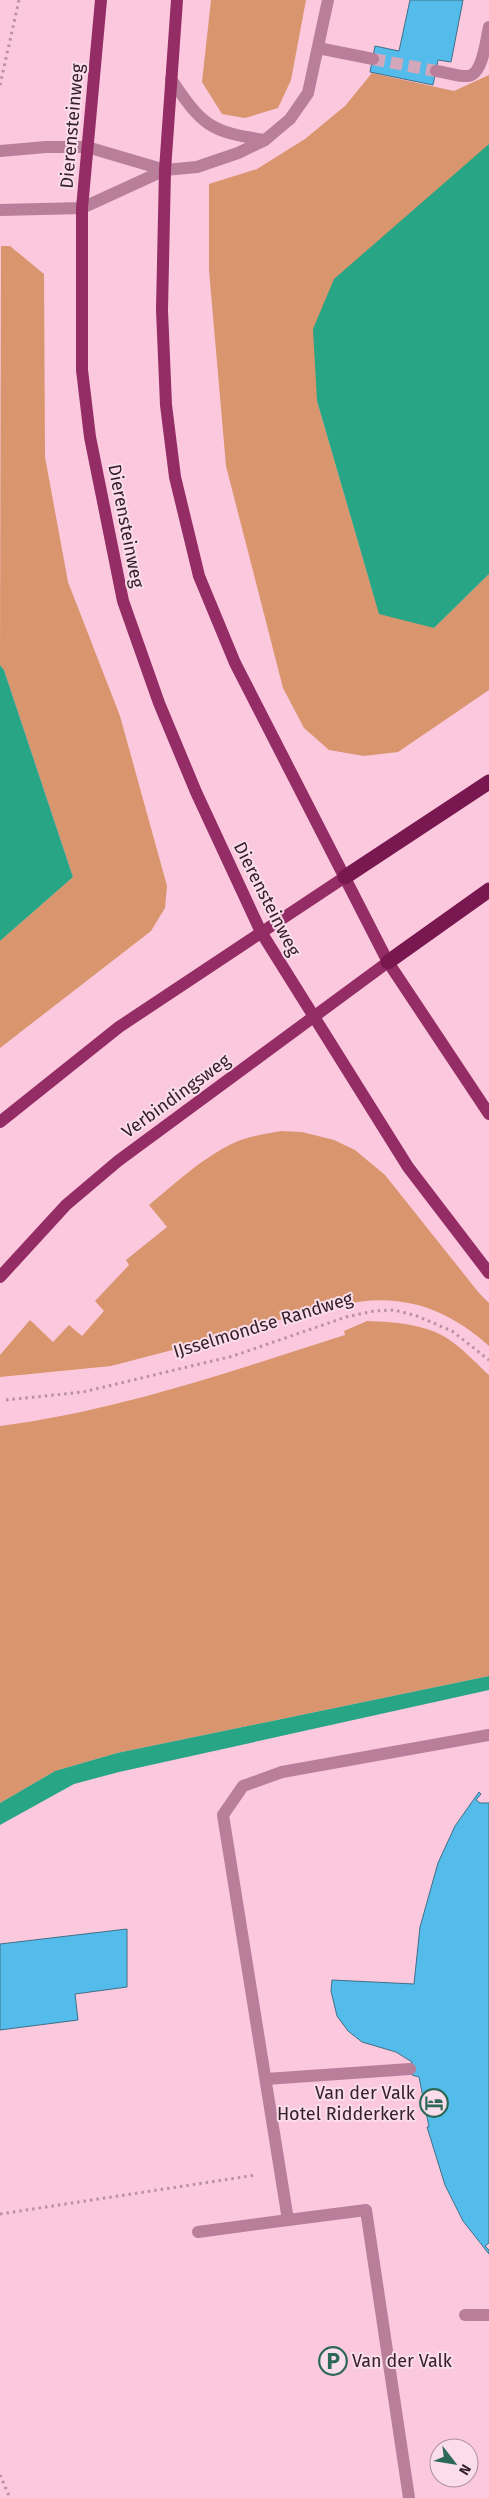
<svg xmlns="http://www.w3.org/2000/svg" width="489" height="2498" viewBox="0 0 489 2498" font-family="'Fira Sans',sans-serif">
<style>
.green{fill:#d9956d}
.water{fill:#28a584}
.building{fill:#54bceb;stroke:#3f7087}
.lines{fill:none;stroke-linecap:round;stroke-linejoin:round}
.minor-tunnel{stroke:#d3a7ba;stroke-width:12;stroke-dasharray:12 6;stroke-linecap:butt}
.path{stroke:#ba91a3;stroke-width:3;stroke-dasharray:2.5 4;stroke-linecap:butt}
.minor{stroke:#b97f9a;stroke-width:12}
.major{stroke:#942c65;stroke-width:12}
.highway{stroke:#791850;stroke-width:15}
.labels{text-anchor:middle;stroke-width:4;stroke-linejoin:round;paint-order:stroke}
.street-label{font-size:18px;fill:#34212a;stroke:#fbdce9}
.poi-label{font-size:18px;fill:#34212a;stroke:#fbdce9;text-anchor:end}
</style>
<rect width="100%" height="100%" fill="#fbc8de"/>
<g class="green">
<polygon points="211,0 306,0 291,80 278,108 245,118 222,114 202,82"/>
<polygon points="372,73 454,91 489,75 489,144 469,163 317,401 373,593 434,628 489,574 489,690 398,752 364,756 329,750 304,728 283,688 226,466 209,270 209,184 257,169 305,139 345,106"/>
<polygon points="1,246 10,246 44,274 45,457 68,582 120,716 167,886 165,908 151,931 0,1048 0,941 73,877 4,670 0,665"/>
<path d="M281 1131 302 1132 334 1140 355 1150 385 1175 479 1293 489 1303V1346C445 1306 396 1291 338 1306L335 1303 226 1336 111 1366 0 1377V1355L30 1320 53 1342 69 1325 82 1336 104 1311 95 1301 129 1265 126 1260 167 1227 149 1205C176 1183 204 1156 236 1142 250 1136 265 1134 281 1131Z"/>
<path d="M367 1321C396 1322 431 1324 455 1344 467 1353 478 1365 489 1375V1676L117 1753 55 1771 0 1803V1426C118 1411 232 1371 345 1335L344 1331Z"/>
</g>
<g class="water">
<polygon points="489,144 489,574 434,628 379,614 317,401 313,329 334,279"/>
<polygon points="0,665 4,670 73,877 0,941"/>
<polygon points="489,1676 489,1690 119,1772 74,1784 0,1825 0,1803 55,1771 117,1753"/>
</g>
<g class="building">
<polygon points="410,0 463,0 451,62 438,60 433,85 370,72 375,46 399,51"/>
<polygon points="479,1792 481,1794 476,1800 480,1803 489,1803 489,2243 485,2246 489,2250 489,2254 463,2221 445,2185 427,2127 429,2127 419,2077 412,2075 410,2065 412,2062 396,2052 362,2042 348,2031 337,2016 331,1991 332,1980 414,1984 420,1927 438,1863 455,1826"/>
<polygon points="127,1929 127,1987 75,1994 78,2020 0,2030 0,1944"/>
</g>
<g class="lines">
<polyline class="minor-tunnel" points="373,59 436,71"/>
<g class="path">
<polyline points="0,85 19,0"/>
<polyline points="6,1400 83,1392 233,1356 346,1317 374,1311 394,1310 417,1316 452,1331 489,1360"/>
<polyline points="0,2214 256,2175"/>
<polyline points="0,2475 10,2498"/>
</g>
<g class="minor">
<polyline points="318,48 373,59"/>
<path d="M436 71C446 72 458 77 468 76 483 75 486 39 489 27"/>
<path d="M171 79C202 125 209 132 265 140"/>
<polyline points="0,151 46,147 87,147 165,170 197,167 238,153 265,140 290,119 308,93 328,0"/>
<polyline points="0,210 82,208 165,170"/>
<polyline points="266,2079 410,2069"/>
<polyline points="198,2232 288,2220"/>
<polyline points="465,2315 489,2315"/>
<polyline points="409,2498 366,2210 288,2220 223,1815 243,1786 282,1772 489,1735"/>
</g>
<g class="major">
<polyline points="101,0 82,208 82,370 90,437 123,601 159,703 196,792 261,932 408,1167 489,1273"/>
<polyline points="177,0 165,170 162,310 166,405 175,477 199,576 235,663 388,962 489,1114"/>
<polyline points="0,1122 119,1027 345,877"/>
<polyline points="0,1277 66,1205 118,1161 388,962"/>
</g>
<g class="highway">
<polyline points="345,877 489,782"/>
<polyline points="388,962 489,890"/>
</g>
</g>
<defs>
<symbol id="hotel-ring" viewBox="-11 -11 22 22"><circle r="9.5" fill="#fbdce9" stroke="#2b6956" stroke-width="1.5"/><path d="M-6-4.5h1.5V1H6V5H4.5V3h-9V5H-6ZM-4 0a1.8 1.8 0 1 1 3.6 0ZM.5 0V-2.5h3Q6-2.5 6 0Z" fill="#2b6956"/></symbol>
<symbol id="parking-ring" viewBox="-11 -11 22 22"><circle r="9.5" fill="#fbdce9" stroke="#2b6956" stroke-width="1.5"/><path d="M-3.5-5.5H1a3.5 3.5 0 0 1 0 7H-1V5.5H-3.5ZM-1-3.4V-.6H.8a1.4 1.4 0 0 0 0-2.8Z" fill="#2b6956"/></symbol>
</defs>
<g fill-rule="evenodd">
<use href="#hotel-ring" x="418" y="2087" width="32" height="32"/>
<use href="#parking-ring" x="317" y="2345" width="32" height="32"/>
</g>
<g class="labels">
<g class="street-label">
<text transform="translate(72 126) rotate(-85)" y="6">Dierensteinweg</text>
<text transform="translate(126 526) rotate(79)" y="6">Dierensteinweg</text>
<text transform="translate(267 899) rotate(63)" y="6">Dierensteinweg</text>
<text transform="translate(176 1096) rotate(-36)" y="6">Verbindingsweg</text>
<text transform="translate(263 1325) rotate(-17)" y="6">IJsselmondse Randweg</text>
</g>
<g class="poi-label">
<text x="415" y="2099">Van der Valk<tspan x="415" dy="21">Hotel Ridderkerk</tspan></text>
<text x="352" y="2367" text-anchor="start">Van der Valk</text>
</g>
</g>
<g transform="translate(454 2463) rotate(121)"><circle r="24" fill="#fbdce9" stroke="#ab919d"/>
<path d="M0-4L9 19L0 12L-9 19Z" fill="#2b6956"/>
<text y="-8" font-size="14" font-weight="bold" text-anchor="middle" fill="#34212a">N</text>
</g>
</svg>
